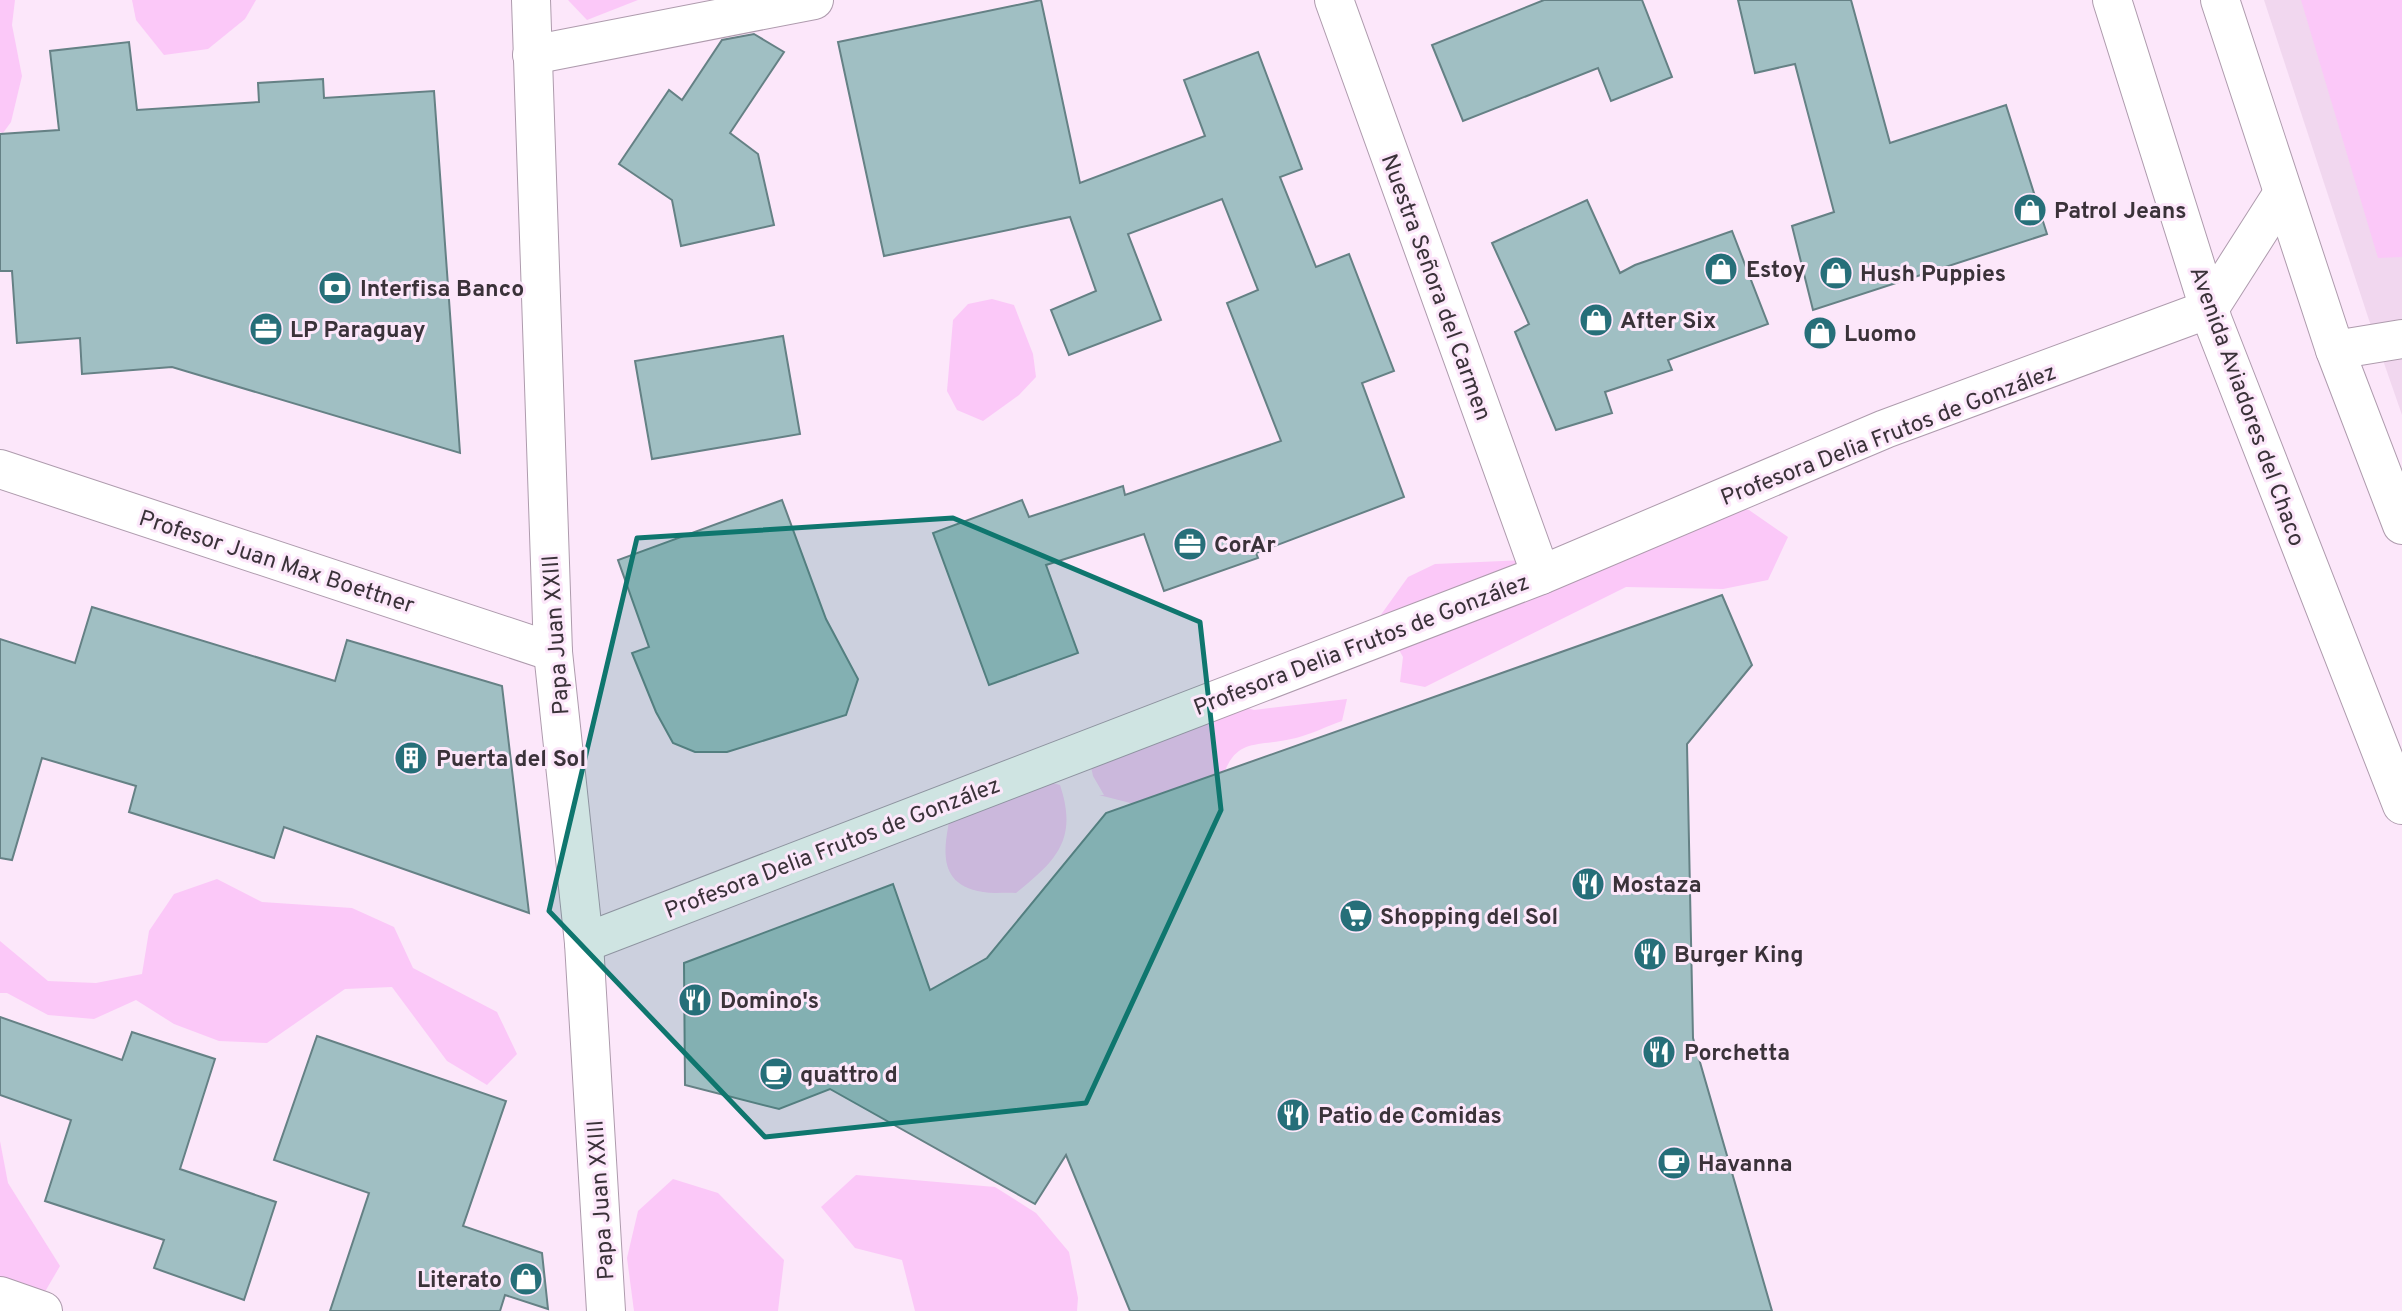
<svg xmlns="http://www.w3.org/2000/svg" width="2402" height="1311" viewBox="0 0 2402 1311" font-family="Overpass,sans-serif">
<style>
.built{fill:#f1d7ef}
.green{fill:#fbc8f8}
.building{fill:#a0bfc3;stroke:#658185;stroke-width:2}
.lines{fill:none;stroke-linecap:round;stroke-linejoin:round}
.street-casing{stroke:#ae9bad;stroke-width:40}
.secondary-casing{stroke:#ae9bad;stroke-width:40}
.highway-casing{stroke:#ae9bad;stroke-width:40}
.street{stroke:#fff;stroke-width:38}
.secondary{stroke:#fff;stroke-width:38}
.highway{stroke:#fff;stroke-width:38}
.marked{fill:#0f766e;fill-opacity:0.2;stroke:#0f766e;stroke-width:5;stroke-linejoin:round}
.labels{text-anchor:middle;stroke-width:6;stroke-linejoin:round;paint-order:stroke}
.poi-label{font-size:23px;font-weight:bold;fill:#3a3239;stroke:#fce7fa;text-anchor:start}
.street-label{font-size:23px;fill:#3a3239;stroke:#fce7fa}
</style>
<rect width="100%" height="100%" fill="#fce7fa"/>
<polygon class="built" points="2264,0 2402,0 2402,415 2368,317"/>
<g class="green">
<polygon points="0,0 15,0 12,25 22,76 11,122 3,133 0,132"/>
<polygon points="132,0 256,0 245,19 208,49 164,55 136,20"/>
<polygon points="568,0 638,0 587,20"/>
<polygon points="2301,0 2402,0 2402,257 2378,258"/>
<polygon points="992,299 1014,305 1033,354 1036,377 1019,395 983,421 957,410 947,391 953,320 968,304"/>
<polygon points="1703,502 1749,510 1788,537 1768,580 1723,589 1626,587 1425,687 1400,682 1403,657 1380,616 1408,577 1435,564 1525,560"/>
<path d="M1201 694 1254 710 1347 699 1342 721C1327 726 1312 734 1296 738 1256 748 1234 735 1221 783L1150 808 1099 795H1104L1093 776 1088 753C1122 708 1148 702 1201 694Z"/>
<path d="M1038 779 1060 785C1078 839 1057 860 1016 893 1005 892 994 894 983 892 931 884 946 840 953 802Z"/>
<polygon points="217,879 262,902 352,908 394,927 413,968 497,1012 517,1054 487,1085 447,1061 392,987 345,989 267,1043 219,1041 174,1024 136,1000 94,1019 48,1015 7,993 0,993 0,941 48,981 96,983 142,974 149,931 174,894"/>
<polygon points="0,1141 8,1183 60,1266 36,1307 0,1292"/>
<polygon points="856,1175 995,1187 1036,1213 1069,1252 1078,1298 1077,1311 915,1311 902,1260 855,1248 821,1207"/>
<polygon points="673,1179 718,1193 784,1260 778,1311 634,1311 627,1258 638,1211"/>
</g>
<g class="building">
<polygon points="1041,0 1080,183 1205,136 1184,80 1258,52 1302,169 1280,177 1316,267 1349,254 1394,371 1362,383 1404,497 1256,553 1258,558 1164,591 1144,534 1046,565 1078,653 989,685 933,533 1022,500 1029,517 1123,486 1125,495 1281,441 1227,303 1258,290 1222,199 1128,234 1161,320 1069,355 1051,310 1096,291 1070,217 884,256 838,42"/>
<polygon points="1544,0 1642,0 1672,77 1611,101 1598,68 1463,121 1432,45"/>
<polygon points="1738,0 1851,0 1890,143 2006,105 2047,234 1813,310 1792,226 1834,212 1795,64 1755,73"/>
<polygon points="754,34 784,52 730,133 758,154 774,225 681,246 672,200 619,164 669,90 682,100 722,40"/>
<polygon points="129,42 137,110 259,102 258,83 323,79 324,98 434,91 460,453 172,367 82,374 80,338 17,343 12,271 0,271 0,134 59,130 50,51"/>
<polygon points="1587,200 1620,273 1635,265 1732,231 1768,324 1668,360 1672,370 1605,392 1612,413 1556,430 1515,332 1529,324 1492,243"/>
<polygon points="783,336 800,434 652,459 635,361"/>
<polygon points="782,500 826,619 858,679 846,715 727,752 695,752 673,743 656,712 632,653 649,647 618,560"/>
<polygon points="1722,595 1752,665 1687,744 1693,1038 1772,1311 1130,1311 1066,1155 1035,1204 830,1089 779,1109 685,1085 684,963 893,884 930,990 987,958 1106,813"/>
<polygon points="92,607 335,681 347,640 502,686 529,913 284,827 274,858 129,812 136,786 42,758 12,860 0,858 0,639 75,663"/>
<polygon points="0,1017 122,1060 132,1032 215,1059 180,1169 276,1202 244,1300 154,1268 164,1240 45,1201 71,1120 0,1095"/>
<polygon points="317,1036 506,1101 463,1226 542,1253 548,1309 505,1295 500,1311 330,1311 369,1193 274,1160"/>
</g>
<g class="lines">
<defs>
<g id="street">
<polyline points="1334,0 1541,575"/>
<polyline points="532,55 814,0"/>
<polyline points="2335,350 2402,339"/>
<polyline points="0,469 553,652"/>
<polyline points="0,1296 43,1311"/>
</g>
<g id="secondary">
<polyline points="531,0 553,652 584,943 606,1311"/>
<polyline points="584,943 1541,575 1885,429 2209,309 2283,193"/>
</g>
<g id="highway">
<polyline points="2112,0 2213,321 2402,805"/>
<polyline points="2220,0 2335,350 2402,525"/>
</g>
</defs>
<use href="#street" class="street-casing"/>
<use href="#secondary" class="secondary-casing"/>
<use href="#highway" class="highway-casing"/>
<use href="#street" class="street"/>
<use href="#secondary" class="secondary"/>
<use href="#highway" class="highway"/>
</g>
<path class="marked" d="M953 518 1200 622 1221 810 1086 1103 765 1137 549 911 637 538Z"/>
<defs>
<symbol id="shop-disc" viewBox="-11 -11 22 22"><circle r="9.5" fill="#266f79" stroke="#fce7fa"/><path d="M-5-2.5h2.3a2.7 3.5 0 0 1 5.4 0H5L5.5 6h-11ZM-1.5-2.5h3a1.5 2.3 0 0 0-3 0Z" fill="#fff"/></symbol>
<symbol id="bank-disc" viewBox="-11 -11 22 22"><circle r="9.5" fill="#266f79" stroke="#fce7fa"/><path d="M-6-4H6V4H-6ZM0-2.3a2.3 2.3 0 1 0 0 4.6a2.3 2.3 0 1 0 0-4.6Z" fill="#fff"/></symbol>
<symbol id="office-disc" viewBox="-11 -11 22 22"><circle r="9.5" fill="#266f79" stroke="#fce7fa"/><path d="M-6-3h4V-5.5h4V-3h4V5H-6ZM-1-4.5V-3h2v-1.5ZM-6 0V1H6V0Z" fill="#fff"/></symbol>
<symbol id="building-disc" viewBox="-11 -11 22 22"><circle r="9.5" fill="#266f79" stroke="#fce7fa"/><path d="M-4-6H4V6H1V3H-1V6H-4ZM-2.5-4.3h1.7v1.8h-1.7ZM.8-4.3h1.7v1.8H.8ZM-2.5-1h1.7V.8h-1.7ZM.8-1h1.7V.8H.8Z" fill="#fff"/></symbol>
<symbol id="restaurant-disc" viewBox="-11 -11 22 22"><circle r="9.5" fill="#266f79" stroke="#fce7fa"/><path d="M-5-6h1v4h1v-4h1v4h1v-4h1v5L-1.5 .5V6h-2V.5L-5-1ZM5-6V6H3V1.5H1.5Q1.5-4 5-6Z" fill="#fff"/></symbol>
<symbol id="supermarket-disc" viewBox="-11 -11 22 22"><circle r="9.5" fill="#266f79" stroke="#fce7fa"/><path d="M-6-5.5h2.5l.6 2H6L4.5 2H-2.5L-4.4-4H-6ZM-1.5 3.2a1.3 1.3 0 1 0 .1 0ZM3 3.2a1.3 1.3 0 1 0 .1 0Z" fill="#fff"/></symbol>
<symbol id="cafe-disc" viewBox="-11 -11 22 22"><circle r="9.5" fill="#266f79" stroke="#fce7fa"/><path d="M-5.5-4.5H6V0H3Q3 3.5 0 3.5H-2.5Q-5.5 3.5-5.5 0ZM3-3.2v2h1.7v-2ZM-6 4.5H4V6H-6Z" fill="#fff"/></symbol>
</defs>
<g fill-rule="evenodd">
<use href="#shop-disc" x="2011" y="191" width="38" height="38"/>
<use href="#shop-disc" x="1702" y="250" width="38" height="38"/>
<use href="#shop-disc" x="1817" y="254" width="38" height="38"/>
<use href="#bank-disc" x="316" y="269" width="38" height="38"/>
<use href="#shop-disc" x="1577" y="301" width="38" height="38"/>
<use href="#office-disc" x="247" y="310" width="38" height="38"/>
<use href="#shop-disc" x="1801" y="314" width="38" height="38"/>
<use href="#office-disc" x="1171" y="525" width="38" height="38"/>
<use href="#building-disc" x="392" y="739" width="38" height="38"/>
<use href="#restaurant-disc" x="1569" y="865" width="38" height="38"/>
<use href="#supermarket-disc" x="1337" y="897" width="38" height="38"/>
<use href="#restaurant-disc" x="1631" y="935" width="38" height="38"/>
<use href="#restaurant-disc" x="676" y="981" width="38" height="38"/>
<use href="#restaurant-disc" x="1640" y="1033" width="38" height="38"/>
<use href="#cafe-disc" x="757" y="1055" width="38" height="38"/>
<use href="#restaurant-disc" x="1274" y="1096" width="38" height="38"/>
<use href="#cafe-disc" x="1655" y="1144" width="38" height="38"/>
<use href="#shop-disc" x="507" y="1260" width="38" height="38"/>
</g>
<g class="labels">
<g class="poi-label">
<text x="2054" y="218">Patrol Jeans</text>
<text x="1746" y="277">Estoy</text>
<text x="1860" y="281">Hush Puppies</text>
<text x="360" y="296">Interfisa Banco</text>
<text x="1620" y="328">After Six</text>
<text x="290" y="337">LP Paraguay</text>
<text x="1844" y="341">Luomo</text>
<text x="1214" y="552">CorAr</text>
<text x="436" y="766">Puerta del Sol</text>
<text x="1612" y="892">Mostaza</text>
<text x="1380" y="924">Shopping del Sol</text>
<text x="1674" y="962">Burger King</text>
<text x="720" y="1008">Domino's</text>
<text x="1684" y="1060">Porchetta</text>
<text x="800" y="1082">quattro d</text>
<text x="1318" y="1123">Patio de Comidas</text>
<text x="1698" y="1171">Havanna</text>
<text x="502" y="1287" text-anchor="end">Literato</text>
</g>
<g class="street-label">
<text transform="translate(1437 287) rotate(70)" y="8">Nuestra Señora del Carmen</text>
<text transform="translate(2248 406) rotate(70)" y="8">Avenida Aviadores del Chaco</text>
<text transform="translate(1888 434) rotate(-21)" y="8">Profesora Delia Frutos de González</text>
<text transform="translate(277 561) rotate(18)" y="8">Profesor Juan Max Boettner</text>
<text transform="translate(555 635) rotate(-94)" y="8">Papa Juan XXIII</text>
<text transform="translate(1361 644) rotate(-21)" y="8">Profesora Delia Frutos de González</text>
<text transform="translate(832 847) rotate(-21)" y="8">Profesora Delia Frutos de González</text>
<text transform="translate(600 1200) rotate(-94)" y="8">Papa Juan XXIII</text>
</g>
</g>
</svg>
